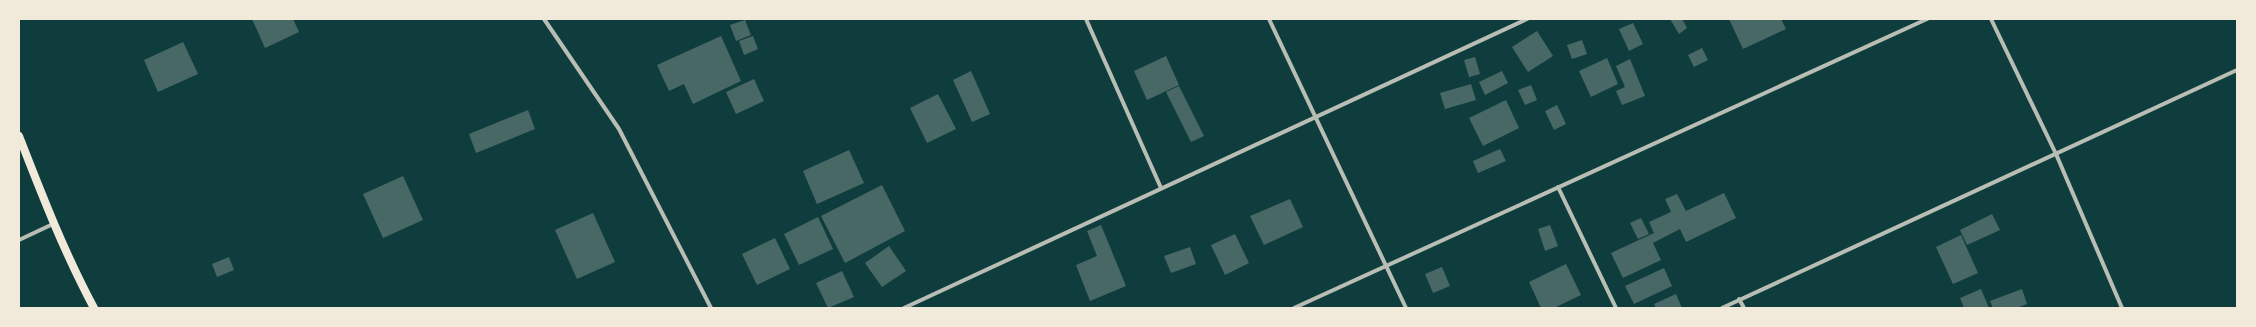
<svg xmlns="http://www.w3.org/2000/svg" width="2256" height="327" viewBox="0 0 2256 327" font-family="'Golos Text',sans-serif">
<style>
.building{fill:#486865}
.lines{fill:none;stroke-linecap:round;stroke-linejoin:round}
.minor{stroke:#b8beb3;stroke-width:4}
.secondary{stroke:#f1e9da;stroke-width:8}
</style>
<rect width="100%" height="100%" fill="#0f3d3e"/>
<g class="building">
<polygon points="252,19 293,19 299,32 265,48"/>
<polygon points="1670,19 1682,19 1687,28 1679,34"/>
<polygon points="1729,19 1781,19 1786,29 1743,49"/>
<polygon points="745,20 751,35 736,41 730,25"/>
<polygon points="1633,23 1643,44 1629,51 1619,29"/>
<polygon points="1537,31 1553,56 1528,72 1512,47"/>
<polygon points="721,36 741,81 693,104 684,84 669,91 657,65"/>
<polygon points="753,36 758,49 744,55 739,41"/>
<polygon points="1582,40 1587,54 1572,59 1567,45"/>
<polygon points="183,42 198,74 158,92 144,60"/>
<polygon points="1702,48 1708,60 1694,67 1688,55"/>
<polygon points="1166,56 1179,85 1147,100 1134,71"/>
<polygon points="1475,57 1480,74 1469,77 1464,60"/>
<polygon points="1607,58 1618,84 1591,97 1579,71"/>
<polygon points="1630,59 1645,96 1622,105 1616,91 1625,87 1616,66"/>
<polygon points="971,71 990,114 972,122 953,80"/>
<polygon points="1502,71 1508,83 1485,95 1479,82"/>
<polygon points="754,79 764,101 736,114 726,92"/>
<polygon points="1471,84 1476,100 1445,109 1440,93"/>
<polygon points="1531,85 1537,100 1525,105 1518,90"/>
<polygon points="1179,86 1204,136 1191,142 1166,92"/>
<polygon points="938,94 956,129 927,143 910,108"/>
<polygon points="1506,100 1519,128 1483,146 1469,118"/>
<polygon points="1557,105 1566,124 1554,130 1545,111"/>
<polygon points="528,110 535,129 476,153 469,134"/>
<polygon points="1500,149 1506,161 1478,173 1473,161"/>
<polygon points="849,150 864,183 817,204 803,171"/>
<polygon points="403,176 423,220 383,238 363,194"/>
<polygon points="882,185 905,231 845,263 821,216"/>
<polygon points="1724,193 1736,218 1686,242 1680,229 1653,243 1661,260 1623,278 1611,253 1654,233 1649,222 1671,212 1665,199 1677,194 1686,211"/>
<polygon points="1290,199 1303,227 1264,245 1250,216"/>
<polygon points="593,213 615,262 577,279 555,230"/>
<polygon points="1992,214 2000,230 1967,245 1960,230"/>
<polygon points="818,217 833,249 799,265 784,234"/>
<polygon points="1641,218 1649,234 1638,239 1630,223"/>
<polygon points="1101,225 1126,286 1090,301 1076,265 1097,256 1087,231"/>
<polygon points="1550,225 1558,246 1545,251 1538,229"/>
<polygon points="1235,234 1249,263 1225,275 1211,245"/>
<polygon points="1961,235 1978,273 1953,284 1936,247"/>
<polygon points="775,238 790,269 757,285 742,254"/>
<polygon points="889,246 906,271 882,287 865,263"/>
<polygon points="1190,247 1196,264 1171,273 1164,256"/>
<polygon points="229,257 234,270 217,277 212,264"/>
<polygon points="1566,264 1581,295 1554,308 1541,308 1529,282"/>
<polygon points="1442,267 1450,286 1433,293 1425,274"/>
<polygon points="1664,268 1672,286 1634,304 1625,286"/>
<polygon points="842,271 854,297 828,308 816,283"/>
<polygon points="1981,289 1989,308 1964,308 1960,298"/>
<polygon points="2022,289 2027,304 2017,308 1993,308 1990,301"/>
<polygon points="1676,294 1682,308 1656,308 1654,304"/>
</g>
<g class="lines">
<g class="minor">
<polyline points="544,19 619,129 711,308"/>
<polyline points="1086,19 1161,188"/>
<polyline points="1269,19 1406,308"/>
<polyline points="1991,19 2056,154 2122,308"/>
<polyline points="1558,187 1616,308"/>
<polyline points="19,240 53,224"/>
<polyline points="1739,299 1744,308"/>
<polyline points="904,308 1527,19"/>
<polyline points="1294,308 1927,19"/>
<polyline points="1722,308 2237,70"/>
</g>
<path class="secondary" d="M19 136C42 195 64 252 94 308"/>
</g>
<rect width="2256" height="327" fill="none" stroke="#f1e9da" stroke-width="40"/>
</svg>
